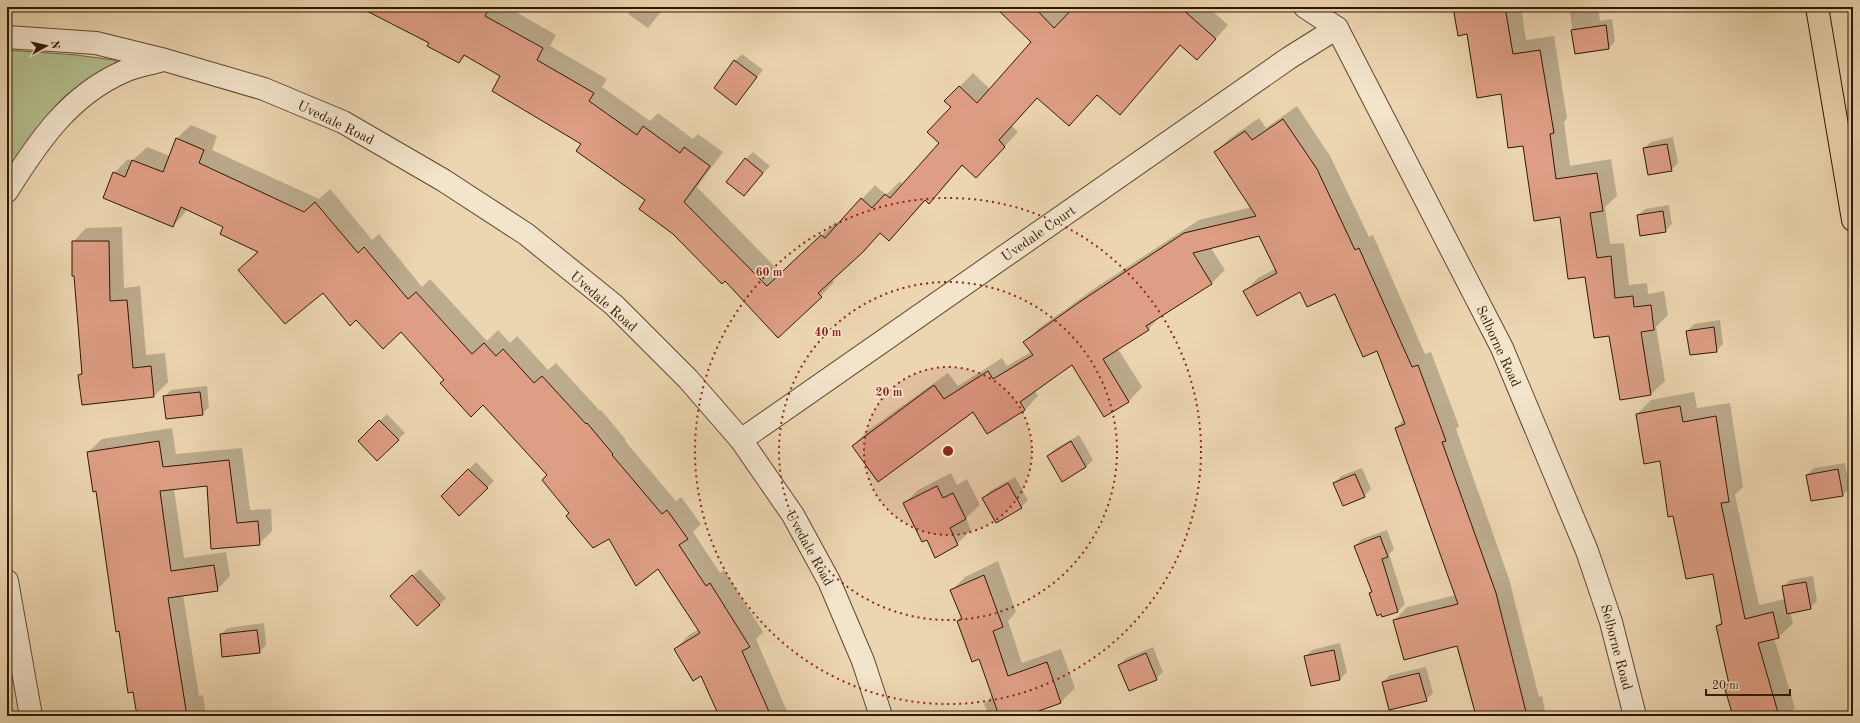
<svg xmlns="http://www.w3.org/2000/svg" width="1860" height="723" viewBox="0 0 1860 723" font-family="'Old Standard TT',serif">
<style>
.green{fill:#b4be8e;stroke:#726b48}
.shadow{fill:#0003}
.building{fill:#de9e85;stroke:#301801}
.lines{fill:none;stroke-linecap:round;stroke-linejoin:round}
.minor-casing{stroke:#5f482d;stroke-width:24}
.major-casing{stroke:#301801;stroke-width:24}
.minor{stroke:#f3e4cc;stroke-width:22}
.major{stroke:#ecd6b1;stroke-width:22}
.ring{fill:none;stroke:#8f2418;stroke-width:2;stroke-dasharray:2 4}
.labels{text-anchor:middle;stroke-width:3.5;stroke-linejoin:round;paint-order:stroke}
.street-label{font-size:14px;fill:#301801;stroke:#f3e4cc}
.centre{fill:#8f2418;stroke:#f3e4cc;stroke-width:2}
.ring-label{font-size:12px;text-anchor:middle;font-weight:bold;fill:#8f2418;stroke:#f3e4cc;stroke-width:3.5;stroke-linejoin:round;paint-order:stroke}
</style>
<rect width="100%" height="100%" fill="#ecd6b1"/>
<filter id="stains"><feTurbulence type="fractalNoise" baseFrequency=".005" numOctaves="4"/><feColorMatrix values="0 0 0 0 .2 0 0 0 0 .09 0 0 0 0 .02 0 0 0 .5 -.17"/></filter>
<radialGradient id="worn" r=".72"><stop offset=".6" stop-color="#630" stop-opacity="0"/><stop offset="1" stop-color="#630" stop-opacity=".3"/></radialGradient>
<polygon class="green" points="7,50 76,55 114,60 117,62 88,79 65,96 41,123 7,170"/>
<g class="shadow">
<polygon points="361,7 507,7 556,35 550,46 607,79 602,87 650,121 658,113 693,139 698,134 723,152 697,187 781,273 836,222 838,225 875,185 886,195 900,181 903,185 940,143 952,107 946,101 973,73 990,89 1032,42 996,7 1208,7 1228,25 1197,59 1181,45 1120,113 1098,94 1069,125 1038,97 1012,126 1018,132 989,163 963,165 942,189 929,202 926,200 889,240 880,233 831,279 834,282 821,296 725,279 647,200 583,144 502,76 466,55 459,62 430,43"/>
<polygon points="634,7 665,7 648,28 628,14"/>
<polygon points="1454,7 1521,7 1526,40 1554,36 1567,118 1564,122 1570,166 1611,159 1617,196 1605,207 1610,244 1624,243 1629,285 1647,283 1648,294 1664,291 1668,315 1656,327 1665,381 1651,394 1610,335 1561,216 1524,145 1502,93"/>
<polygon points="1569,7 1598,7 1600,21 1612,19 1615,41 1609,48 1576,53"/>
<polygon points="742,54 763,70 736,103 735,61"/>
<polygon points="1297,106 1330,156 1369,237 1373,235 1425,354 1431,352 1459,426 1456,429 1509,579 1539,697 1542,696 1546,716 1477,716 1458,645 1394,621 1407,607 1456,595 1396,428 1404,419 1378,350 1335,293 1301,291 1245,291 1258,278 1276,268 1260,235 1211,248 1225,270 1212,283 1161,315 1148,330 1118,349 1142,387 1129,401 1104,416 1073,363 1035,391 1038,396 1025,410 987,433 974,410 853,446 866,432 948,373 958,386 1002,358 1007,366 1031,352 1025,343 1038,329 1095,288 1199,220 1252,207 1215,152 1229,139 1259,118 1266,128"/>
<polygon points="191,125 217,136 212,150 319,199 330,189 372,240 379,234 422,287 430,279 487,341 498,330 510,343 517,336 548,370 556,363 600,411 601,410 626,440 625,441 676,501 681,497 701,524 693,532 720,573 724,570 763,632 756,639 789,716 720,716 702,674 675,649 689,635 699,629 658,568 570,513 548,475 483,404 445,380 401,331 357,319 324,292 239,270 258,251 225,226 188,209 173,226 114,173 128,159 132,161 147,147 170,156 177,138"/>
<polygon points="1673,137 1678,163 1671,170 1644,148 1651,142"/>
<polygon points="753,152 770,166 744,195 746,159"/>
<polygon points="1669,205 1672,224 1665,231 1638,215 1645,209"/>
<polygon points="122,227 124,288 140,286 146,355 165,353 168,382 154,396 83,404 79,375 83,371 73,242 86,228"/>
<polygon points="1720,320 1723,344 1716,351 1687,331 1694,324"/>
<polygon points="207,386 209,407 202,414 164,397 171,390"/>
<polygon points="1694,392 1697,408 1730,403 1743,487 1735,495 1759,605 1785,599 1783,587 1790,580 1813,576 1817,601 1810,608 1790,612 1793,623 1779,637 1774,638 1795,708 1789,714 1790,716 1734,716 1726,686 1730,682 1717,626 1723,620 1714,572 1661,460 1645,463 1637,414 1651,400"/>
<polygon points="387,414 405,433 377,459 359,441"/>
<polygon points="172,428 176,454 242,448 250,510 271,509 272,531 259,544 212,548 208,485 174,489 184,558 226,552 230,576 217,590 183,595 199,696 203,695 206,716 138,716 88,452 102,439"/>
<polygon points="1079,435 1093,460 1086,467 1062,480 1048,456 1055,449"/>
<polygon points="476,462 494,481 459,514 442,496"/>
<polygon points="1845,463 1850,488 1843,495 1807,475 1814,468"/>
<polygon points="1362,468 1371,489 1364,496 1334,483 1341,476"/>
<polygon points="951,473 957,485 967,479 980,505 966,518 971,530 957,544 928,538 904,504 918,490"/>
<polygon points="1015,477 1028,500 1021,507 983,498 990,491"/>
<polygon points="1387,530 1394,549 1389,554 1405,604 1398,611 1383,616 1370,594 1373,591 1355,546 1362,539"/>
<polygon points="998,561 1016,612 1008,621 1022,663 1061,649 1075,688 1061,702 1036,711 1037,716 989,716 984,704 993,695 980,658 959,621 963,617 951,591 965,577"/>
<polygon points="420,569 446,598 439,605 398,589"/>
<polygon points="264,623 266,645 259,652 221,634 228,628"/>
<polygon points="1340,643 1347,672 1340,679 1305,657 1312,650"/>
<polygon points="1153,647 1163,672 1156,679 1119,665 1126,658"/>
<polygon points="1426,667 1433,693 1426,700 1383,682 1390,675"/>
</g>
<g class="building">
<polygon points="359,7 490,7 485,16 543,48 537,60 594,93 589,101 637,135 643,126 680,153 684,147 710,166 684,202 767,286 821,235 825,238 861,198 872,208 885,194 890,198 939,143 927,132 951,107 944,101 959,86 977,103 1031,42 995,7 1034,7 1054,28 1074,7 1180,7 1216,39 1197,60 1180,45 1120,115 1097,95 1069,126 1037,98 999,140 1005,147 976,178 962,165 929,204 925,200 889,241 880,233 863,252 818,293 822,297 778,338 725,281 722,284 673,234 639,209 645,200 576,151 581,144 492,91 500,76 464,55 459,63 427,46 429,43"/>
<polygon points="1453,7 1505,7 1513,54 1540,50 1554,133 1550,134 1556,179 1597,173 1603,211 1590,213 1597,258 1611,256 1615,298 1633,296 1634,307 1651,305 1654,330 1641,332 1651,395 1620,400 1609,336 1594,338 1585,277 1568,279 1560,217 1534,221 1523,146 1508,148 1501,94 1477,98 1467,34 1458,36"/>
<polygon points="1606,25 1609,49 1575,54 1571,30"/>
<polygon points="734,60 757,77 736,105 714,88"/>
<polygon points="1283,119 1317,169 1355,250 1359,248 1412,367 1418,365 1446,441 1442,442 1496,593 1527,716 1476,716 1457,646 1404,660 1393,620 1458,604 1395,428 1405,424 1377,351 1363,357 1335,294 1307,307 1300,292 1257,316 1243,291 1277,273 1259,236 1193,253 1212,284 1146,326 1149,330 1103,359 1129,402 1104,417 1072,365 1020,402 1025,410 987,434 973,412 878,482 852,446 934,385 944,399 988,371 993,379 1033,355 1023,342 1081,301 1184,233 1256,216 1214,152 1245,131 1252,140"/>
<polygon points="176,138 204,150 199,163 304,212 315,202 358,253 364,247 408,299 416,292 472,354 484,343 496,356 503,349 534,383 542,376 586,424 587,423 613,454 612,455 662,514 667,510 688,539 679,545 706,586 710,583 750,647 742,651 771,716 719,716 701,676 693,681 674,649 700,633 658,569 636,586 609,539 593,548 566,516 569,513 542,480 547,475 483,405 471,417 440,383 444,380 401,332 383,349 356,320 350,326 323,293 285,324 238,270 258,252 220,234 223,227 181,207 173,227 103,198 113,172 125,177 132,160 163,172"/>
<polygon points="1667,144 1672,171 1648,175 1643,148"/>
<polygon points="745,158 763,173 744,196 726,182"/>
<polygon points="1663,211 1666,232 1640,236 1637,215"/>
<polygon points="72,241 109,241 110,301 127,300 133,368 151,366 154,397 82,405 78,375 82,374 74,276 72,276"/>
<polygon points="1714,327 1717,352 1690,355 1686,331"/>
<polygon points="200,392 203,415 166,419 163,396"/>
<polygon points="1680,406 1683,422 1716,416 1729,502 1721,503 1745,619 1773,612 1779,638 1758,643 1779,716 1733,716 1724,686 1729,684 1716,626 1722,624 1713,574 1686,579 1673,516 1668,517 1660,461 1644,464 1636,414"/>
<polygon points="379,420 399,440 377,461 358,441"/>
<polygon points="159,441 163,467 229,460 237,523 258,521 260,545 211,549 207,486 160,491 171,571 214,565 218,591 168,598 187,716 137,716 133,692 128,693 119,631 116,632 96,491 93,492 87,452"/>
<polygon points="1071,441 1086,467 1062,482 1047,456"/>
<polygon points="468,469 488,488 459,516 441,496"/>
<polygon points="1838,469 1843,496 1811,501 1806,475"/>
<polygon points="1355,474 1365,497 1343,506 1333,483"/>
<polygon points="1008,483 1022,508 996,523 982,498"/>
<polygon points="937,486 943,498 953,493 966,519 950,528 958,545 935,558 927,540 922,542 903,503"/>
<polygon points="1380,536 1388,557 1382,559 1398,612 1382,617 1381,614 1377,616 1369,593 1372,592 1354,546"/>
<polygon points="412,575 440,605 417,626 390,596"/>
<polygon points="984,575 1003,627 993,631 1008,676 1047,662 1061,703 1025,716 999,716 979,659 972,662 957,621 962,619 950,590"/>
<polygon points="1806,582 1811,609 1787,614 1782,586"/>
<polygon points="257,630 260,653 222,657 220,634"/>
<polygon points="1334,650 1340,680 1311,686 1304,656"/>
<polygon points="1146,653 1157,680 1129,691 1118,665"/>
<polygon points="1419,673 1427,701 1389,710 1382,682"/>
</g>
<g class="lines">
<defs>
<g id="minor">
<polyline points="1305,7 1337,28 1502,348 1587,551 1611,622 1635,716"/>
<polyline points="7,37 96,43 165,60 264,89 343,122 443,180 526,234 614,305 688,379 741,440 793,515 829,581 863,661 881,716"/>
<path d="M7 191C38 142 69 95 125 71 136 66 150 64 163 60"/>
<polyline points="741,440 1289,58 1337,28"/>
<polyline points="7,581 31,716"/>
</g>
<polyline id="major" points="1817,7 1853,220"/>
</defs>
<use href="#minor" class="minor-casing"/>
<use href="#major" class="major-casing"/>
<use href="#minor" class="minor"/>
<use href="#major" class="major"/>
</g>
<circle cx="948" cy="451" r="84" fill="#8f2418" fill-opacity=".12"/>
<g class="ring">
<circle cx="948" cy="451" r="84"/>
<circle cx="948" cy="451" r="169"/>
<circle cx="948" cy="451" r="253"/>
</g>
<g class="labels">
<g class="street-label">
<text transform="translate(336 122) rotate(26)" y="5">Uvedale Road</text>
<text transform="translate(1038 233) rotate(-35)" y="5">Uvedale Court</text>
<text transform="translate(604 301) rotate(41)" y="5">Uvedale Road</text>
<text transform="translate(1499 346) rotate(65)" y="5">Selborne Road</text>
<text transform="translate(810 548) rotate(61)" y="5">Uvedale Road</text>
<text transform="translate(1617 647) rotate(75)" y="5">Selborne Road</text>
</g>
</g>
<circle cx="948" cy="451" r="6" class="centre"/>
<g class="ring-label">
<text x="769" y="276">60 m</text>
<text x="828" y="336">40 m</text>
<text x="889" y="396">20 m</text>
</g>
<rect width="1860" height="723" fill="none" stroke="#ecd6b1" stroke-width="24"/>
<rect x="8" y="8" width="1844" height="707" fill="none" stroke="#301801" stroke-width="2"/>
<rect x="12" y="12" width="1836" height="699" fill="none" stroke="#301801"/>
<g transform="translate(46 46) rotate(82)" stroke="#f3e4cc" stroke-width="3" paint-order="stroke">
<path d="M0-3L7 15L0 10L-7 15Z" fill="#301801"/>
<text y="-6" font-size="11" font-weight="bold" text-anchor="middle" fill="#301801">N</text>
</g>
<path d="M1706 689v6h84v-6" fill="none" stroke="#301801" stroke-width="2"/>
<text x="1712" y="689" font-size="12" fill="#301801" stroke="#f3e4cc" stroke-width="3" paint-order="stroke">20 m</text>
<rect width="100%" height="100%" filter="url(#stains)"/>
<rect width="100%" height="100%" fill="url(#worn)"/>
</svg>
